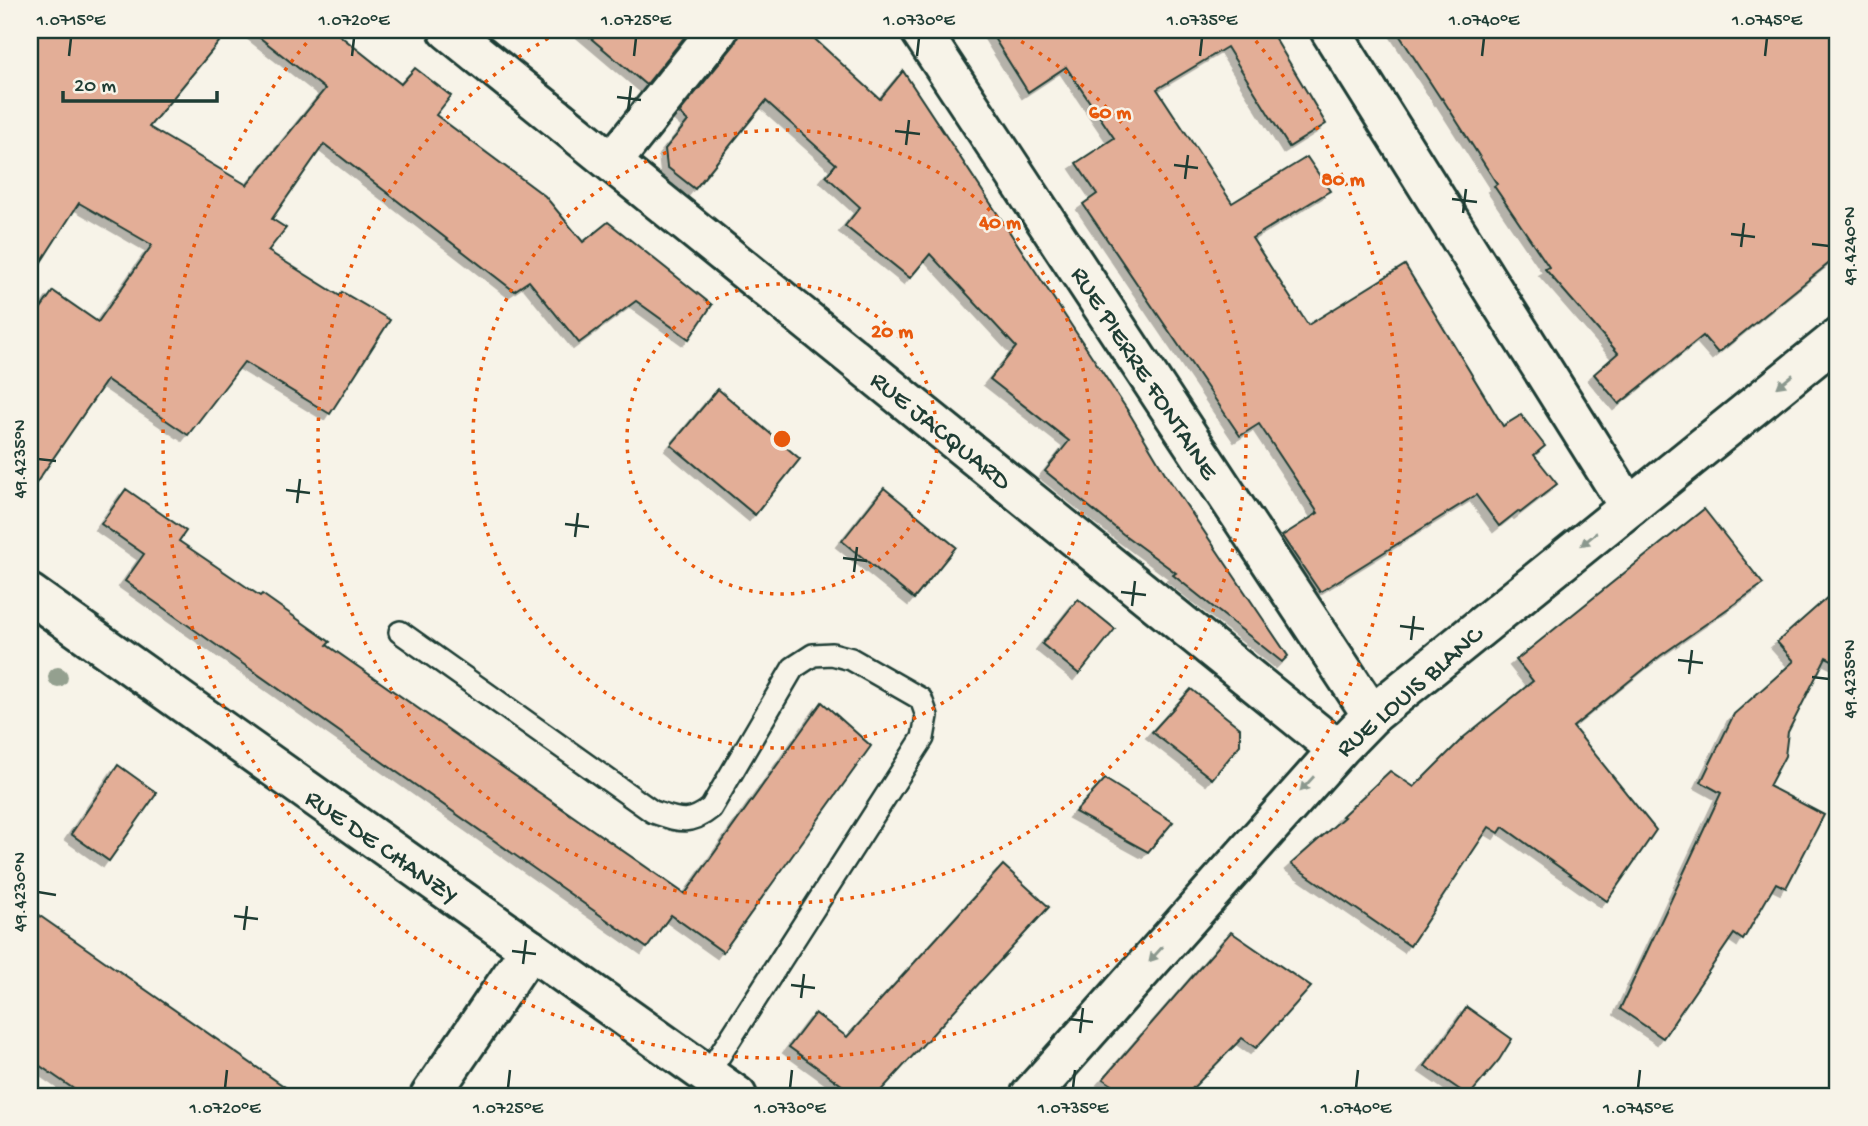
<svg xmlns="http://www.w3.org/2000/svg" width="1868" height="1126" viewBox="0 0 1868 1126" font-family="'Gochi Hand',sans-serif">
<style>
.building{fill:#e3ae97;stroke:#1f3d34;stroke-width:2;filter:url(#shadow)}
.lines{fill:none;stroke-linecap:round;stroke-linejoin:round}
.lane-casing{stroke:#1f3d34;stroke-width:26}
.street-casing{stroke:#1f3d34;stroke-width:44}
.secondary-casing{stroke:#1f3d34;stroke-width:44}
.lane{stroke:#f7f3e8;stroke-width:21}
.street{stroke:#f7f3e8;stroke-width:38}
.secondary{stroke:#f7f3e8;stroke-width:38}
.tree{fill:#94a08f}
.oneway{fill:#8b988e}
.ticks{fill:none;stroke:#1f3d34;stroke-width:2.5}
.ring{fill:none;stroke:#e8590c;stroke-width:3.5;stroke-dasharray:3.5 7}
.labels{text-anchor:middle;stroke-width:5;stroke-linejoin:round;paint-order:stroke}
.street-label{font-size:26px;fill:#1f3d34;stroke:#f7f3e8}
.centre{fill:#e8590c;stroke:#f7f3e8;stroke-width:3.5}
.ring-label{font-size:21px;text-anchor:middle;font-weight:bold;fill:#e8590c;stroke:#f7f3e8;stroke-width:5;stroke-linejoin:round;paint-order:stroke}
.neatline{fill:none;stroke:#1f3d34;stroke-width:2.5}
.ticks-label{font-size:18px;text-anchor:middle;fill:#1f3d34}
</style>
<defs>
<filter id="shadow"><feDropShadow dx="-6" dy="6" stdDeviation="0" flood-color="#0004"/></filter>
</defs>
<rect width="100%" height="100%" fill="#f7f3e8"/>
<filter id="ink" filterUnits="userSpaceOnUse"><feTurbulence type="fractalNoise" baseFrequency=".0143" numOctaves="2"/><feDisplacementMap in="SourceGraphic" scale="14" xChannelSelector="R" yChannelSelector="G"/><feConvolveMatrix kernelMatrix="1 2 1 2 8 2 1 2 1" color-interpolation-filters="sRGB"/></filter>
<g filter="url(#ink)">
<g class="building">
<polygon points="30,30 229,30 149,127 247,185 325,89 250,30 333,30 401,84 415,68 451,96 436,115 545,196 583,242 608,222 712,305 689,339 636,301 579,343 529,281 514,291 324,144 272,219 286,228 268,251 340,296 342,292 390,320 330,414 244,362 188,435 107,380 30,492 30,324 53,291 98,322 152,245 79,203 30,279"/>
<polygon points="581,30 690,30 646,85"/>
<polygon points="739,30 805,30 880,99 903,71 1128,411 1168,478 1288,656 1282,662 1173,575 1176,573 1123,534 1045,471 1069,441 990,379 1016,347 930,254 910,278 845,226 860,207 826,176 836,164 766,101 695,189 667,167 665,149 688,121 679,113 735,44"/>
<polygon points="989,30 1270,30 1326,124 1289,147 1227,47 1157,89 1232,203 1307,157 1330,191 1252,238 1308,325 1405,265 1503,426 1521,415 1545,446 1534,455 1557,484 1520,513 1518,511 1499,526 1476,495 1320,592 1282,536 1318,513 1259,424 1240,436 1083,204 1097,194 1076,163 1114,138 1066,67 1028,92"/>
<polygon points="1396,30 1838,30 1838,256 1718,353 1703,336 1619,404 1594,374 1618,353 1545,269 1549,267 1494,186 1497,184 1442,98 1441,99"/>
<polygon points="718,389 800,459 755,515 671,445"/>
<polygon points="884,488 956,547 914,599 842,541"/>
<polygon points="126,489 186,531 179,541 260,596 262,594 330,642 327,645 685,894 822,702 871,746 723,952 671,915 647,948 125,581 144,554 101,524"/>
<polygon points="1704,509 1763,584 1660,656 1573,727 1656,830 1607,901 1503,827 1499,833 1489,827 1410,946 1291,864 1344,817 1342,816 1390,771 1414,787 1464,737 1533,681 1516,660"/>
<polygon points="1838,588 1838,663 1826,657 1788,732 1785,756 1769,786 1824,815 1786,888 1776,883 1743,940 1734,934 1663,1038 1620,1009 1721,793 1701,782 1734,714 1794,661 1777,642"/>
<polygon points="1078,599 1115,629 1079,674 1042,644"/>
<polygon points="1191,689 1240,728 1240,745 1212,779 1152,732"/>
<polygon points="118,765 157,793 109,861 71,834"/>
<polygon points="1105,779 1173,822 1148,852 1075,812"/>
<polygon points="1003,865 1049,907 876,1096 857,1096 789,1047 815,1013 847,1037"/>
<polygon points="30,909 298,1096 84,1096 30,1059"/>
<polygon points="1231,932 1311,987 1256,1048 1242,1038 1185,1096 1129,1096 1103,1079"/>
<polygon points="1467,1007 1512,1039 1499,1060 1469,1096 1425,1066"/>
</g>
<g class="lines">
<defs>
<path id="lane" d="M400 632 653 812C678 820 689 826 711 808L793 668 813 655 832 654 851 659 921 699 927 716 923 738 707 1075"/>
<g id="street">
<polyline points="448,30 1338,750"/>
<polyline points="920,30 1372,715"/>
<polyline points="1330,30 1629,507"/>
<polyline points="612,162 718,30"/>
<polyline points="30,594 737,1096"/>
<polyline points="430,1096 530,949"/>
</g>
<polyline id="secondary" points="1030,1096 1338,750 1372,715 1838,338"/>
</defs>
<use href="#lane" class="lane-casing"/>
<use href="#street" class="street-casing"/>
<use href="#secondary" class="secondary-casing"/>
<use href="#lane" class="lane"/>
<use href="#street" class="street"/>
<use href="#secondary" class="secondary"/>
</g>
<circle class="tree" cx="58" cy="677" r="10"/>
<defs><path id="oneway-solid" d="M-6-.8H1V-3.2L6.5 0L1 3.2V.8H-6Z" transform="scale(1.75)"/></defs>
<g class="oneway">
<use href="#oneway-solid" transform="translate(1785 381) rotate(141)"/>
<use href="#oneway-solid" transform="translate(1589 539) rotate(141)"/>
<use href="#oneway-solid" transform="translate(1307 784) rotate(132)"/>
<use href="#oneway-solid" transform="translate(1156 954) rotate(132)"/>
</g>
</g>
<path class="ticks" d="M69 56 71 38M352 56 354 38M634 56 636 38M917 56 919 38M1200 56 1202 38M1482 56 1484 38M1765 56 1767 38M617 97 641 100M628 111 631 86M895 131 920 134M906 145 909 120M1174 165 1198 168M1185 179 1188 155M1452 199 1477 202M1463 213 1466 189M1731 234 1755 237M1812 244 1829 246M1741 247 1744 223M38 459 56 461M286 490 310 493M297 503 300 479M565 524 589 527M575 537 578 513M843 558 867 561M854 572 857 547M1121 592 1146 595M1132 606 1135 581M1400 626 1424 629M1411 640 1414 616M1678 660 1703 663M1689 674 1692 650M1812 677 1829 679M38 892 56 895M234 916 258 919M244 930 247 906M512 951 536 954M523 964 526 940M791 985 815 988M801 998 804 974M1069 1019 1093 1022M1080 1033 1083 1008M225 1088 227 1070M508 1088 510 1070M790 1088 792 1070M1073 1088 1075 1070M1356 1088 1358 1070M1638 1088 1640 1070"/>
<g class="ring">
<circle cx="782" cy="439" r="155"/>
<circle cx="782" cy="439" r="309"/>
<path d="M1003 31A464 464 0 1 1 561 31"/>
<path d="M1249 33A619 619 0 1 1 315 33"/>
</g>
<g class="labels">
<g class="street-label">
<text transform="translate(1146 372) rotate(57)" y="9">RUE PIERRE FONTAINE</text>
<text transform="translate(942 429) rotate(39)" y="9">RUE JACQUARD</text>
<text transform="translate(1408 690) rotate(-41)" y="9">RUE LOUIS BLANC</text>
<text transform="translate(383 845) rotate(35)" y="9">RUE DE CHANZY</text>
</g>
</g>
<circle cx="782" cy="439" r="10" class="centre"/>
<g class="ring-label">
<text x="1110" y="118">60 m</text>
<text x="1343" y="185">80 m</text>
<text x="1000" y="228">40 m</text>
<text x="892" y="337">20 m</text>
</g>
<rect width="1868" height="1126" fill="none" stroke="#f7f3e8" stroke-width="77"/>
<path d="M63 91v10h154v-10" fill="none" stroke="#1f3d34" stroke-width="3.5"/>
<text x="74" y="91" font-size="21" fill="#1f3d34" stroke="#f7f3e8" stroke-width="5" paint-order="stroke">20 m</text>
<rect x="38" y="38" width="1791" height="1050" class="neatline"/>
<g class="ticks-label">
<text x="71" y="25">1.0715°E</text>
<text x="354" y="25">1.0720°E</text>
<text x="636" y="25">1.0725°E</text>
<text x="919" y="25">1.0730°E</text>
<text x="1202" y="25">1.0735°E</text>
<text x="1484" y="25">1.0740°E</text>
<text x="1767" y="25">1.0745°E</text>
<text transform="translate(1849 246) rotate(-90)" y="6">49.4240°N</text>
<text transform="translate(19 459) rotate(-90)" y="6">49.4235°N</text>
<text transform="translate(1849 679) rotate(-90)" y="6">49.4235°N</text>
<text transform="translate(19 892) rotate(-90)" y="6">49.4230°N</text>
<text x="225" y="1113">1.0720°E</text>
<text x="508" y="1113">1.0725°E</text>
<text x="790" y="1113">1.0730°E</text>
<text x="1073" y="1113">1.0735°E</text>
<text x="1356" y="1113">1.0740°E</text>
<text x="1638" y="1113">1.0745°E</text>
</g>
</svg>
